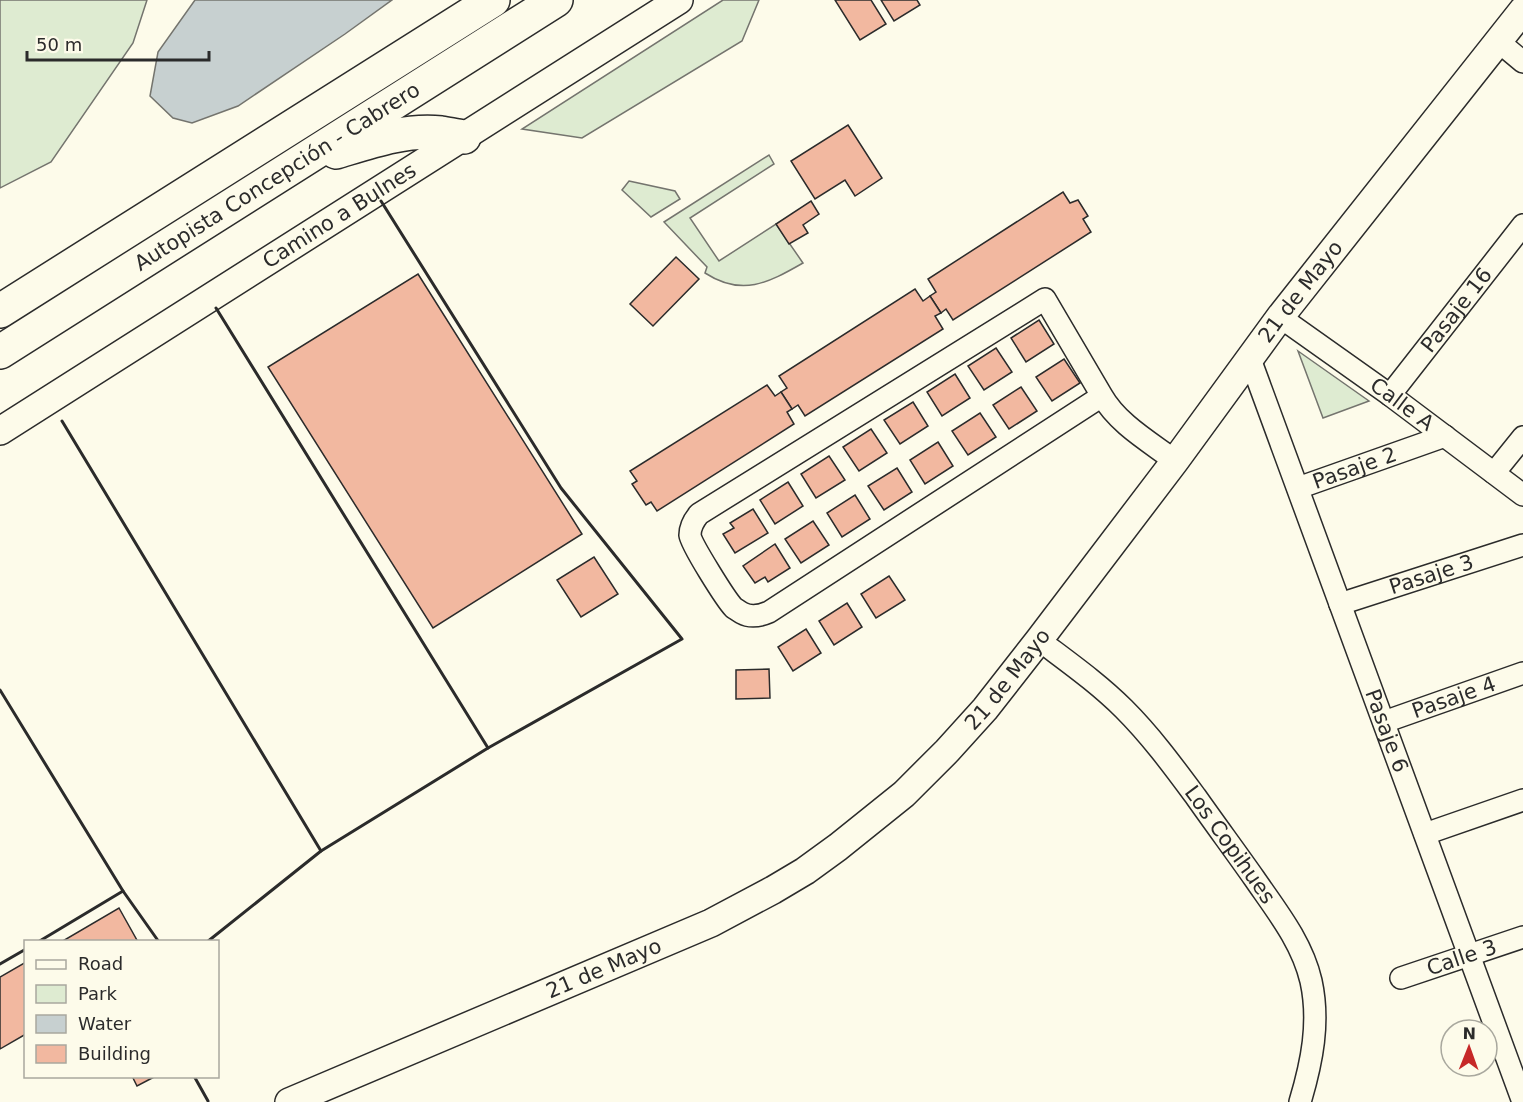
<svg xmlns="http://www.w3.org/2000/svg" width="1523" height="1102" viewBox="0 0 1523 1102" font-family="'DejaVu Sans',sans-serif">
<style>
.green{fill:#deebd1;stroke:#74746e;stroke-width:1.5}
.water{fill:#c7d0d0;stroke:#74746e;stroke-width:1.5}
.building{fill:#f2b8a0;stroke:#2b2b2b;stroke-width:1.5}
.lines{fill:none;stroke-linecap:round;stroke-linejoin:round}
.minor-casing{stroke:#2b2b2b;stroke-width:24}
.tertiary-casing{stroke:#2b2b2b;stroke-width:30}
.motorway-casing{stroke:#2b2b2b;stroke-width:36}
.minor{stroke:#fdfbea;stroke-width:21}
.tertiary{stroke:#fdfbea;stroke-width:27}
.motorway{stroke:#fdfbea;stroke-width:33}
.wall{stroke:#2b2b2b;stroke-width:3}
.labels{text-anchor:middle;stroke-width:4.5;stroke-linejoin:round;paint-order:stroke}
.street-label{font-size:21px;fill:#2b2b2b;stroke:#fdfbea}
</style>
<rect width="100%" height="100%" fill="#fdfbea"/>
<g class="green">
<polygon points="0,0 147,0 133,43 51,162 0,188"/>
<polygon points="723,0 759,0 742,41 582,138 522,129"/>
<path d="M769 155 774 164 690 218 719 261 776 224 803 263C768 283 742 297 705 273L707 267 664 222Z"/>
<polygon points="629,181 675,191 680,199 651,217 622,190"/>
<polygon points="1298,351 1369,401 1323,418"/>
</g>
<polygon class="water" points="195,0 392,0 345,34 238,106 192,123 173,118 150,96 158,52"/>
<g class="building">
<polygon points="835,0 871,0 886,24 860,40"/>
<polygon points="881,0 917,0 920,5 894,21"/>
<polygon points="848,125 882,178 855,196 845,180 815,199 791,161"/>
<polygon points="1063,192 1070,203 1078,200 1088,216 1083,219 1091,232 953,320 946,309 941,313 930,296 936,292 928,279"/>
<polygon points="811,201 819,214 803,225 808,233 789,244 776,224"/>
<polygon points="676,257 699,279 653,326 630,304"/>
<polygon points="418,274 582,534 433,628 268,367"/>
<polygon points="915,289 923,301 930,296 941,313 935,316 943,329 805,416 798,405 792,409 781,392 787,388 779,376"/>
<polygon points="1039,320 1054,344 1026,362 1011,338"/>
<polygon points="996,348 1012,372 984,390 968,366"/>
<polygon points="1064,359 1080,383 1052,401 1036,377"/>
<polygon points="955,374 970,398 942,416 927,392"/>
<polygon points="767,385 775,396 781,392 792,409 787,412 794,424 657,511 651,502 646,505 632,484 637,481 630,471"/>
<polygon points="1021,387 1037,411 1009,429 993,405"/>
<polygon points="913,402 928,426 900,444 884,420"/>
<polygon points="980,413 996,437 968,455 952,431"/>
<polygon points="871,429 887,453 859,471 843,447"/>
<polygon points="938,442 953,466 925,484 910,460"/>
<polygon points="829,456 845,480 816,498 801,474"/>
<polygon points="897,468 912,492 884,510 868,486"/>
<polygon points="788,482 803,506 775,524 760,500"/>
<polygon points="855,495 870,519 842,537 827,513"/>
<polygon points="753,509 768,533 735,553 723,534 734,528 730,523"/>
<polygon points="813,521 829,545 801,563 785,539"/>
<polygon points="775,544 790,568 768,582 765,577 755,583 743,566"/>
<polygon points="594,557 618,594 581,617 557,580"/>
<polygon points="889,576 905,600 876,618 861,594"/>
<polygon points="847,603 862,627 834,645 819,621"/>
<polygon points="806,629 821,653 793,671 778,647"/>
<polygon points="769,669 770,698 736,699 736,670"/>
<polygon points="119,908 138,942 61,942"/>
<polygon points="26,962 26,1034 0,1049 0,977"/>
<polygon points="132,1076 156,1076 137,1086"/>
</g>
<g class="lines">
<defs>
<g id="minor">
<polyline points="1499,42 1523,62"/>
<path id="s1" d="M1280 317 1390 395 1523 495"/>
<path id="s2" d="M1250 359 1523 1102"/>
<path id="s3" d="M1390 395 1523 225"/>
<path d="M1102 396 769 612C760 616 751 618 742 613 740 612 736 609 734 608 726 600 691 544 690 535 690 526 694 520 699 514L1045 299 1102 396C1118 424 1150 442 1175 461"/>
<polyline points="1494,473 1523,437"/>
<path id="s4" d="M1298 488 1445 436"/>
<path id="s5" d="M1340 604 1523 545"/>
<path id="s6" d="M1039 640C1068 662 1098 683 1124 709 1151 736 1173 766 1196 797 1215 824 1235 851 1254 878 1276 910 1302 942 1311 981 1320 1022 1312 1062 1300 1102"/>
<path id="s7" d="M1384 722 1523 673"/>
<polyline points="1425,834 1523,800"/>
<path id="s8" d="M1401 978 1523 937"/>
</g>
<g id="tertiary">
<path id="s9" d="M0 431 679 0"/>
<path id="s10" d="M289 1102 711 923 773 890 805 871 838 847 904 794 947 751 985 709 1039 640 1175 461 1280 317 1523 10"/>
</g>
<g id="motorway">
<path d="M336 152C369 142 405 129 441 133 448 134 456 136 464 137"/>
<polyline points="0,311 493,0"/>
<path id="s11" d="M0 352 556 0"/>
</g>
</defs>
<use href="#minor" class="minor-casing"/>
<use href="#tertiary" class="tertiary-casing"/>
<use href="#motorway" class="motorway-casing"/>
<use href="#minor" class="minor"/>
<use href="#tertiary" class="tertiary"/>
<use href="#motorway" class="motorway"/>
<g class="wall">
<polyline points="216,308 488,748"/>
<polyline points="62,421 321,851"/>
<polyline points="0,690 123,891"/>
<polyline points="38,942 123,891 159,942"/>
<polyline points="207,942 321,851 488,748 682,639 561,488 381,201"/>
<polyline points="0,964 26,949"/>
<polyline points="194,1076 208,1101"/>
</g>
</g>
<g class="labels">
<g class="street-label">
<text dy="7" stroke="none"><textPath href="#s11" startOffset="328">Autopista Concepción - Cabrero</textPath></text>
<text dy="7" stroke="none"><textPath href="#s9" startOffset="402">Camino a Bulnes</textPath></text>
<text dy="7" stroke="none"><textPath href="#s10" startOffset="1332">21 de Mayo</textPath></text>
<text dy="7" stroke="none"><textPath href="#s3" startOffset="108">Pasaje 16</textPath></text>
<text dy="7" stroke="none"><textPath href="#s1" startOffset="150">Calle A</textPath></text>
<text dy="7" stroke="none"><textPath href="#s4" startOffset="60">Pasaje 2</textPath></text>
<text dy="7" stroke="none"><textPath href="#s5" startOffset="96">Pasaje 3</textPath></text>
<text dy="7" stroke="none"><textPath href="#s10" startOffset="846">21 de Mayo</textPath></text>
<text dy="7" stroke="none"><textPath href="#s7" startOffset="74">Pasaje 4</textPath></text>
<text dy="7" stroke="none"><textPath href="#s2" startOffset="396">Pasaje 6</textPath></text>
<text dy="7" stroke="none"><textPath href="#s6" startOffset="282">Los Copihues</textPath></text>
<text dy="7" stroke="none"><textPath href="#s8" startOffset="64">Calle 3</textPath></text>
<text dy="7" stroke="none"><textPath href="#s10" startOffset="342">21 de Mayo</textPath></text>
</g>
</g>
<rect x="24" y="940" width="195" height="138" fill="#fdfbea" stroke="#a9a89e" stroke-width="1.5"/>
<rect x="36" y="960" width="30" height="9" fill="#fdfbea" stroke="#a9a89e" stroke-width="1.5"/>
<text x="78" y="970" font-size="18" fill="#2b2b2b">Road</text>
<rect x="36" y="985" width="30" height="18" fill="#deebd1" stroke="#a9a89e" stroke-width="1.5"/>
<text x="78" y="1000" font-size="18" fill="#2b2b2b">Park</text>
<rect x="36" y="1015" width="30" height="18" fill="#c7d0d0" stroke="#a9a89e" stroke-width="1.5"/>
<text x="78" y="1030" font-size="18" fill="#2b2b2b">Water</text>
<rect x="36" y="1045" width="30" height="18" fill="#f2b8a0" stroke="#a9a89e" stroke-width="1.5"/>
<text x="78" y="1060" font-size="18" fill="#2b2b2b">Building</text>
<g transform="translate(1469 1048) rotate(1)"><circle r="28" fill="#fdfbea" stroke="#a9a89e" stroke-width="1.5"/>
<path d="M0-4.5L10 22L0 15L-10 22Z" fill="#c62828"/>
<text y="-9" font-size="16" font-weight="bold" text-anchor="middle" fill="#2b2b2b">N</text>
</g>
<path d="M27 51v9h182v-9" fill="none" stroke="#2b2b2b" stroke-width="3"/>
<text x="36" y="51" font-size="18" fill="#2b2b2b" stroke="#fdfbea" stroke-width="4.5" paint-order="stroke">50 m</text>
</svg>
